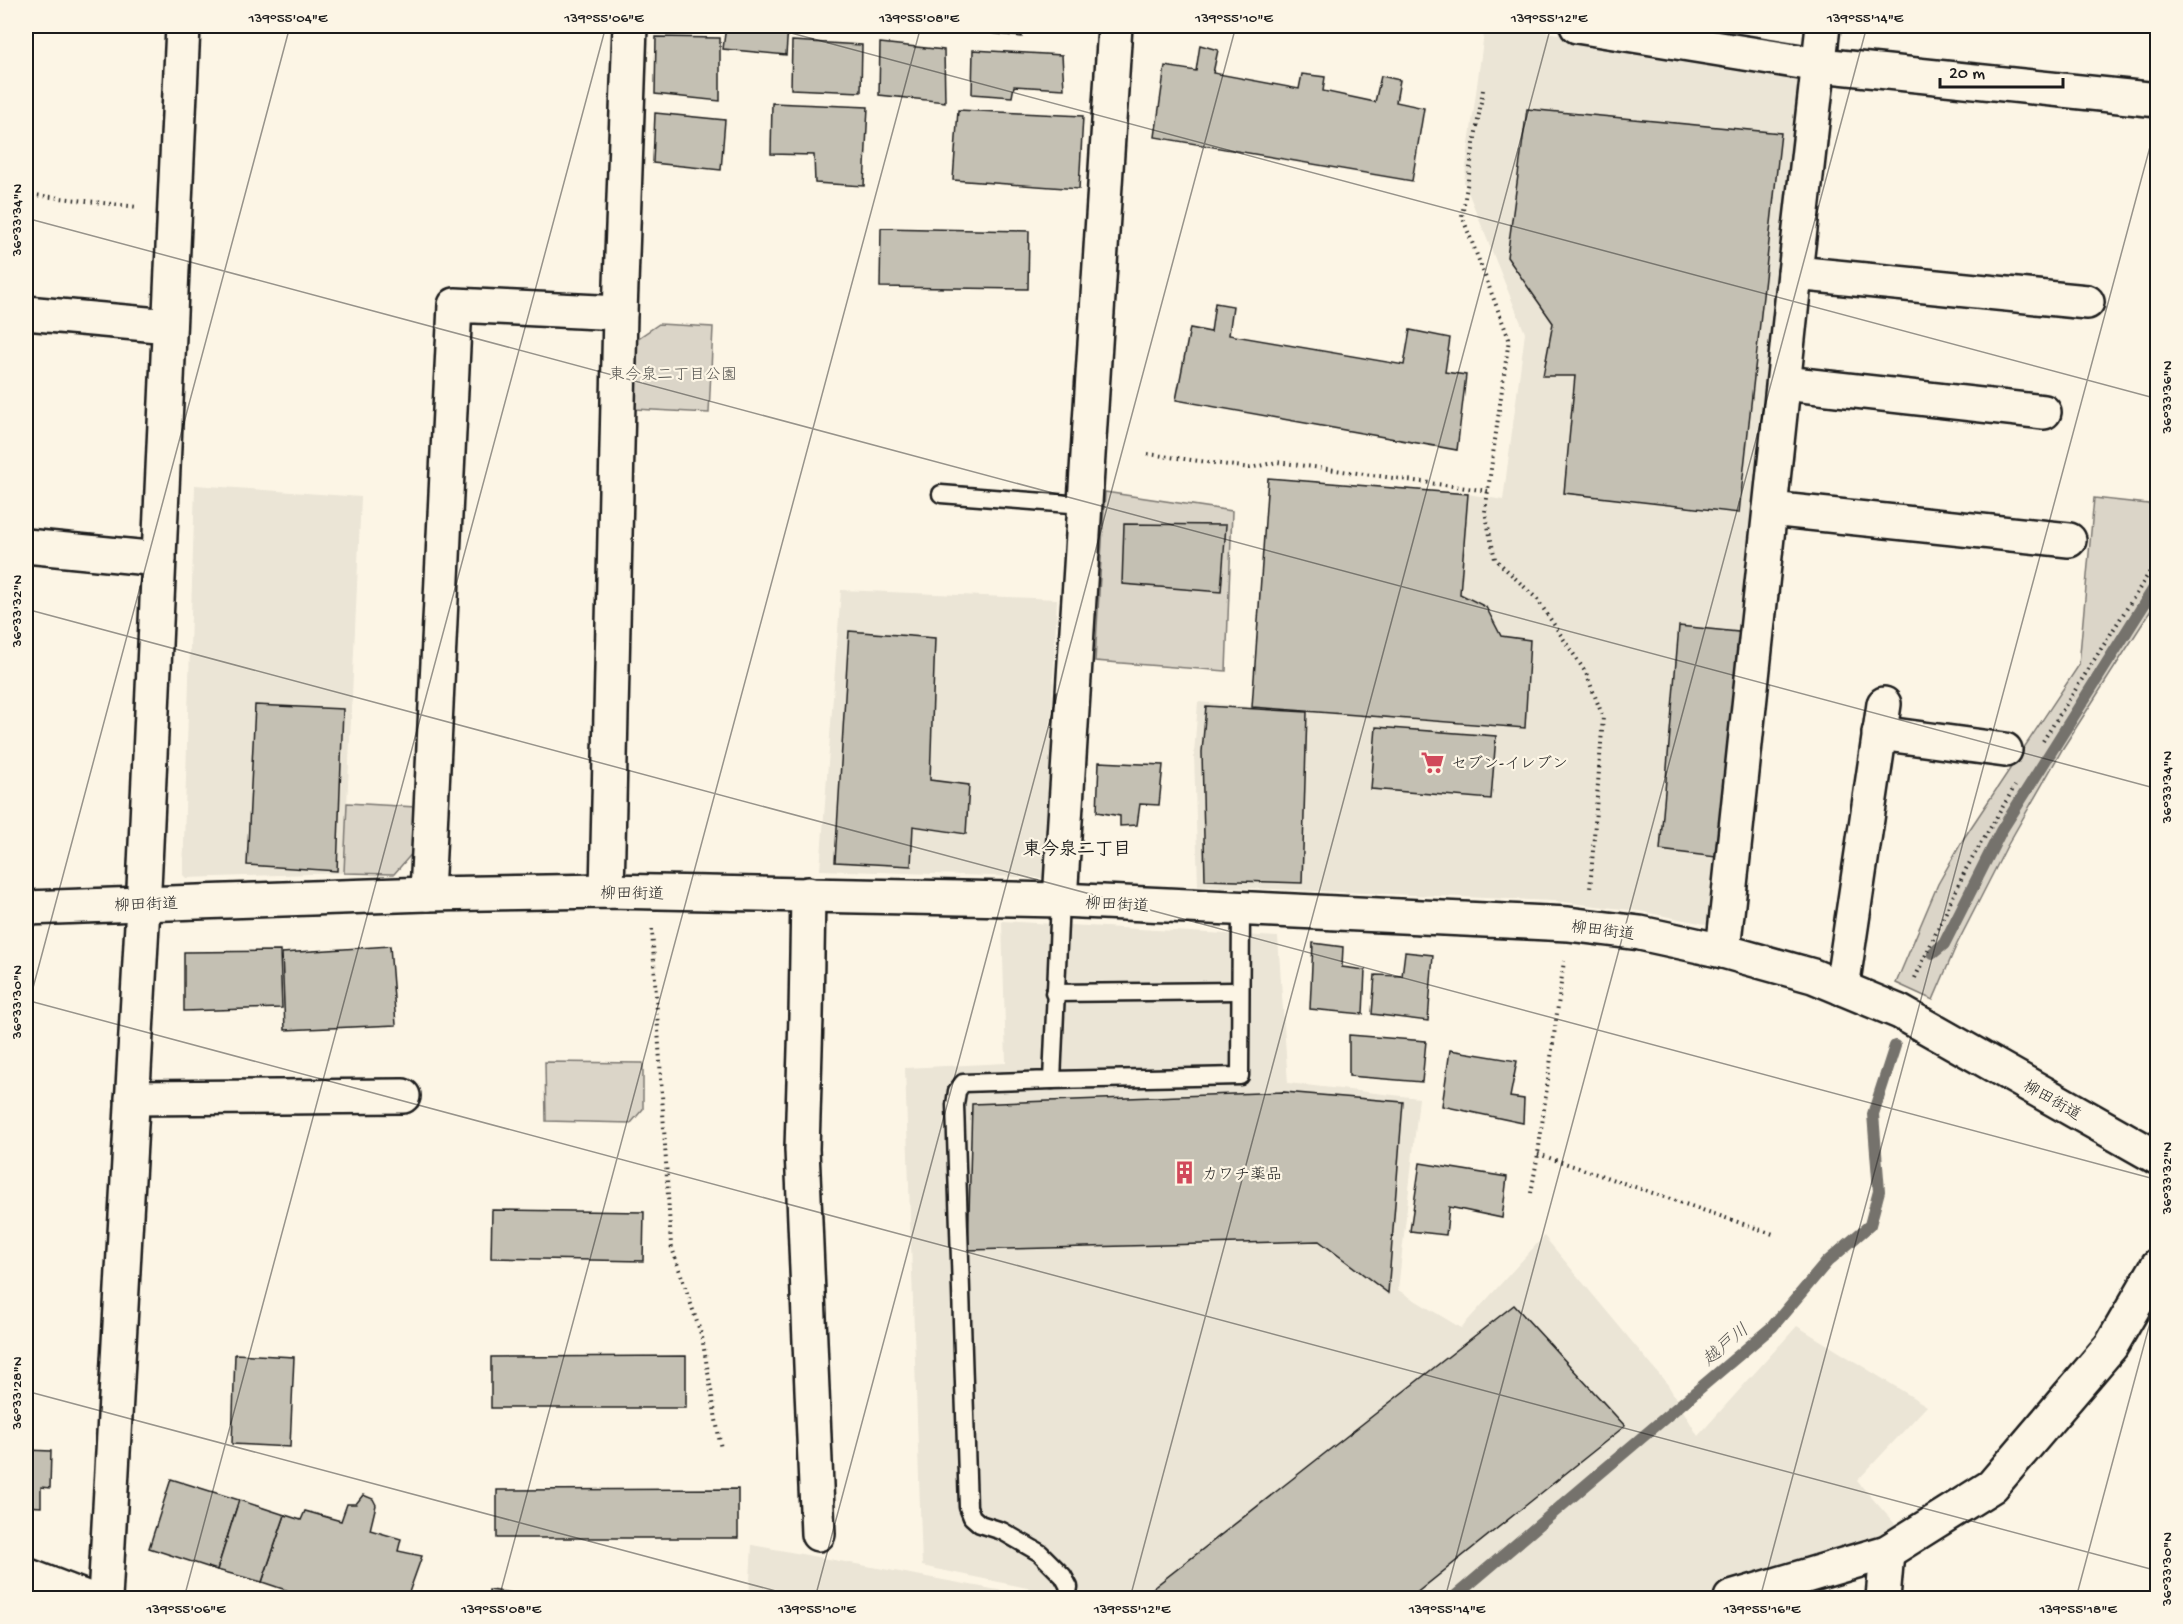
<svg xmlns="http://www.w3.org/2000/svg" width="2183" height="1624" viewBox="0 0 2183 1624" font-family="'Gochi Hand','Klee One',sans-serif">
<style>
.built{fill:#ebe5d6}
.green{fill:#dbd5c8;stroke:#7c7872;stroke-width:1.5}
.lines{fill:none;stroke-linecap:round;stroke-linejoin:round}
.stream{stroke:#75726c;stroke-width:12}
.building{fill:#c4c0b3;stroke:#1c1c1c;stroke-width:1.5}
.service-casing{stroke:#1c1c1c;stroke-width:21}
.minor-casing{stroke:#1c1c1c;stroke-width:38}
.tertiary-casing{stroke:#1c1c1c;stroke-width:38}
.primary-casing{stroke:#1c1c1c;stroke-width:38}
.path{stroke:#1c1c1c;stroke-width:4;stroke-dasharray:1.5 4.5;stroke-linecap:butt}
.service{stroke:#fcf5e5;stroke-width:16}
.minor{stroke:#fcf5e5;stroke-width:33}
.tertiary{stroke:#fcf5e5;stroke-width:33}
.primary{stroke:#fcf5e5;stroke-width:33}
.ticks{fill:none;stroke:#1c1c1c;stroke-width:1.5;stroke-opacity:0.45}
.labels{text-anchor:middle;stroke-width:4.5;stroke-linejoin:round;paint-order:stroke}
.park-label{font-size:16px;fill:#555450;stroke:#fcf5e5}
.poi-label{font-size:16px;fill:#1c1c1c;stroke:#fcf5e5;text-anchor:start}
.street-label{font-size:16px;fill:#1c1c1c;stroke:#fcf5e5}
.neighbourhood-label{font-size:18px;font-weight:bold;fill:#1c1c1c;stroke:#fcf5e5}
.water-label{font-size:18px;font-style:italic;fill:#575551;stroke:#fcf5e5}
.neatline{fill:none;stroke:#1c1c1c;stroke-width:2}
.ticks-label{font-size:15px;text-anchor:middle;fill:#1c1c1c}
</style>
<rect width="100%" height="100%" fill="#fcf5e5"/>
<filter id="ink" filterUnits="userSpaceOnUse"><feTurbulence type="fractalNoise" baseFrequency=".0167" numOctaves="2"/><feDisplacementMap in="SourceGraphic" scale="12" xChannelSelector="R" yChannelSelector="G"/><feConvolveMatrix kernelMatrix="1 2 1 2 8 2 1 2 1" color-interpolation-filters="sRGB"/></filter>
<g filter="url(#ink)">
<g class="built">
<polygon points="1485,26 1509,26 1803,74 1720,927 1639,911 1554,901 1198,886 1194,754 1198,702 1252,707 1268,478 1468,494 1503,500 1525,333 1464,182"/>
<polygon points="195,485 361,497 344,873 186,878 183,875"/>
<polygon points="841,590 1057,599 1044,878 820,870"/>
<polygon points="1002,921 1278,937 1288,1083 1419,1098 1398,1290 1461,1328 1544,1236 1668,1385 1698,1436 1797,1326 1927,1406 1857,1481 1902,1532 1800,1558 1734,1584 1712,1598 1050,1598 1051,1593 922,1566 905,1068 1006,1063"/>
<polygon points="752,1545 1041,1598 749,1598"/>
</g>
<g class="green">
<polygon points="659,324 713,327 709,413 635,409 637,339"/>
<polygon points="1105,492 1232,511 1226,671 1095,661"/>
<polygon points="2094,498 2157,505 2157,601 2063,748 2006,848 1957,944 1933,1000 1896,983 1938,884 1964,838 2079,665"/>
<polygon points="347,803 416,807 415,850 394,874 344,873"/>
<polygon points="545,1062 643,1063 643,1109 631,1123 546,1121"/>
</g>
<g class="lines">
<g class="stream">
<polyline points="1933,953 1944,944 2001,831 2158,582"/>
<polyline points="1453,1598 1772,1327 1827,1262 1870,1225 1879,1191 1873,1114 1895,1046"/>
</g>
</g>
<g class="building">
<polygon points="726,26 788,26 786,55 723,49"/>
<polygon points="965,26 1022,26 1022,37 965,30"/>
<polygon points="656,37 720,38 720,101 655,94"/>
<polygon points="792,41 862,45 861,92 791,89"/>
<polygon points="880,43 944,50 945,102 879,95"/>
<polygon points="1200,45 1218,50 1213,73 1299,89 1302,74 1325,77 1323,91 1375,102 1381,76 1400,80 1396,102 1424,108 1412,181 1155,137 1165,66 1196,71"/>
<polygon points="973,50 1062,55 1064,89 1014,86 1012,97 972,94"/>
<polygon points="772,103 868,107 864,186 815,183 814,155 771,154"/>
<polygon points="1527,109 1781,133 1739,513 1564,493 1575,376 1543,376 1553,323 1507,257"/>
<polygon points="958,110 1083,116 1079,189 953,180"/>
<polygon points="655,113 725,120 721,170 653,163"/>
<polygon points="881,228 1029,231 1028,289 880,287"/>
<polygon points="1215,303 1233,306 1229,335 1404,365 1410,330 1450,338 1445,372 1466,375 1457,450 1176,400 1190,328 1211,332"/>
<polygon points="1268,478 1468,494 1460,594 1486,607 1501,636 1530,640 1525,728 1252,707"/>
<polygon points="1124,524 1226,525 1221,592 1122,584"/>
<polygon points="1679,626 1748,633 1724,858 1660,850"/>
<polygon points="849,631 935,638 930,780 969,785 966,834 913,826 911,866 835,862"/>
<polygon points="255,705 343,709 337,871 247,865"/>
<polygon points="1206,706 1307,712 1302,883 1205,880 1202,752"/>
<polygon points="1376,727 1496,736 1491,799 1371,789"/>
<polygon points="1099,762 1163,765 1159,805 1140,804 1137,825 1120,826 1120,816 1097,812"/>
<polygon points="1313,943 1343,947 1342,967 1365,970 1363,1014 1310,1009"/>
<polygon points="390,946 396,1025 285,1030 282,953"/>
<polygon points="280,951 282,1008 184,1011 184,952"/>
<polygon points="1405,952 1433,955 1428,1021 1372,1014 1375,975 1402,976"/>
<polygon points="1349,1035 1426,1041 1422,1082 1349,1076"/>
<polygon points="1450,1050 1517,1061 1510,1097 1524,1099 1523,1123 1442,1106"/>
<polygon points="1284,1092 1403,1102 1388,1293 1319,1241 968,1250 972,1104"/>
<polygon points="1420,1163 1507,1177 1502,1218 1449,1207 1446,1235 1410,1231"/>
<polygon points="492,1210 644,1212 643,1261 491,1258"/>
<polygon points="26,1220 32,1220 26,1325"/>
<polygon points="1514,1305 1625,1426 1410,1598 1142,1598 1143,1596"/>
<polygon points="235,1354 294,1357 290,1447 232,1444"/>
<polygon points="686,1356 686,1408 491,1408 491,1357"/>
<polygon points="26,1450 51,1451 50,1488 41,1487 41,1507 26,1506"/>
<polygon points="171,1479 239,1500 217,1570 149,1548"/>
<polygon points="738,1489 738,1538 497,1538 497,1490"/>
<polygon points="363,1495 373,1499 376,1505 370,1530 401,1539 398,1551 422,1556 407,1598 310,1598 262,1582 285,1515 301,1520 305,1511 341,1521 347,1504 356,1504"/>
<polygon points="239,1500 285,1515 262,1582 217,1570"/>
<polygon points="489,1590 556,1598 488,1598"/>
</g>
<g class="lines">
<defs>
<g id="service">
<polyline points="941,494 1083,505"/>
<polyline points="1060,900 1052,1080 963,1083 957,1091 955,1105 968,1507 972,1517 980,1524 1002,1531 1040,1553 1063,1576 1069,1587 1067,1598"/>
<polyline points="1054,993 1239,991"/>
<polyline points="1052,1080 1240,1076 1241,908"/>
</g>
<g id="minor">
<polyline points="1577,26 1820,65 2158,100"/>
<polyline points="1795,273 2087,302"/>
<polyline points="26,313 169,326"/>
<polyline points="1784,383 2044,412"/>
<polyline points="1770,509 2069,540"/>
<polyline points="26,546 159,559"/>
<polyline points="1879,733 2005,750"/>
<polyline points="607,891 620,313 630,26"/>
<polyline points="427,894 455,305 620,313"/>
<polyline points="808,894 806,1016 802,1149 818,1534"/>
<polyline points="1060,900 1115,26"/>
<polyline points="1723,951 1795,273 1823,26"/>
<polyline points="1842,988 1884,704"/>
<polyline points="132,1098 403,1096"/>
<polyline points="105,1598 144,888 183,26"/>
<polyline points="1731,1598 1887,1552 1992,1486 2111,1346 2158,1265"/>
<polyline points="1883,1598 1887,1552"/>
</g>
<polyline id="tertiary" points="26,908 427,894 607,891 1060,900 1568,924 1640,933 1723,951 1813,976 1900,1012 2158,1158"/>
<polyline id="primary" points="26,1575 86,1598"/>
</defs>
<use href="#service" class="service-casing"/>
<use href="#minor" class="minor-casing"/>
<use href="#tertiary" class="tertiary-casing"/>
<use href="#primary" class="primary-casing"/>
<g class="path">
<polyline points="1483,90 1462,216 1509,339 1485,512 1495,559 1537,599 1586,673 1603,717 1590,890"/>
<polyline points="26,194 138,207"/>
<polyline points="1148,454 1250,468 1277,462 1488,491"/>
<polyline points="2043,741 2158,559"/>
<polyline points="652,929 671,1245 702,1337 721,1449"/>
<polyline points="1915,978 1966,869 2015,786"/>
<polyline points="1538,1154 1776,1235"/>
<polyline points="1531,1193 1538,1154 1564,961"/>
</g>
<use href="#service" class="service"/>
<use href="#minor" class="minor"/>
<use href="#tertiary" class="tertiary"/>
<use href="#primary" class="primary"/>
</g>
</g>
<path class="ticks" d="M765 26 2158 399M26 218 2158 789M26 609 2158 1180M26 1000 2158 1571M26 1014 290 26M26 1391 802 1598M184 1598 606 26M499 1598 921 26M815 1598 1236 26M1130 1598 1551 26M1445 1598 1867 26M1760 1598 2158 117M2076 1598 2158 1293"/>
<defs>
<symbol id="supermarket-bare" viewBox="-9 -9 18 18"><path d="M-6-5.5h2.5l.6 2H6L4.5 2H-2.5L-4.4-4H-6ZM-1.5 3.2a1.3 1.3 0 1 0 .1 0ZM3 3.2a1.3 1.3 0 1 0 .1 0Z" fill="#d1495b" stroke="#fcf5e5" stroke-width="2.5" paint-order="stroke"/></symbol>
<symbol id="building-bare" viewBox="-9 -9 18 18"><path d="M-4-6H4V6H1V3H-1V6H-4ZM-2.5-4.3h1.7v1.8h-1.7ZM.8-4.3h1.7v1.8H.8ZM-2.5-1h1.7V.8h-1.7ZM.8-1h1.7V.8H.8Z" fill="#d1495b" stroke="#fcf5e5" stroke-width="2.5" paint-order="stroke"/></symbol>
</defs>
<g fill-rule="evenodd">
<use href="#supermarket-bare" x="1416" y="746" width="33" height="33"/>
<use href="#building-bare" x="1168" y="1156" width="33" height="33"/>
</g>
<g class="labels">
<g class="park-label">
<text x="673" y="379">東今泉二丁目公園</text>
</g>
<g class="poi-label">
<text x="1451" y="768">セブン-イレブン</text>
<text x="1202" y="1179">カワチ薬品</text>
</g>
<g class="street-label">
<text transform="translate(632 892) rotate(1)" y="6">柳田街道</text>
<text transform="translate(146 903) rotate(-2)" y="6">柳田街道</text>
<text transform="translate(1117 903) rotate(3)" y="6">柳田街道</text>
<text transform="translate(1603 929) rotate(7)" y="6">柳田街道</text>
<text transform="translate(2053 1099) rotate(30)" y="6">柳田街道</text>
</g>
<g class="neighbourhood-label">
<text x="1077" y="854">東今泉二丁目</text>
</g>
<g class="water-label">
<text transform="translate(1725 1344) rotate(-40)" y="6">越戸川</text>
</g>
</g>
<rect width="2183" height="1624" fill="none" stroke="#fcf5e5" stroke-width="66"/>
<path d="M1940 78v9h123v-9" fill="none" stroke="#1c1c1c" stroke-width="3"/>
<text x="1949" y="78" font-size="18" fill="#1c1c1c" stroke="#fcf5e5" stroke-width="4.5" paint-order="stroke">20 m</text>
<rect x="33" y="33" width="2117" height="1558" class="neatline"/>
<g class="ticks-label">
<text x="288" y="22">139°55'04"E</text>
<text x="604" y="22">139°55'06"E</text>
<text x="919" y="22">139°55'08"E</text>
<text x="1234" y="22">139°55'10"E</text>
<text x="1549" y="22">139°55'12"E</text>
<text x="1865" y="22">139°55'14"E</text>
<text transform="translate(16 220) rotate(-90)" y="5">36°33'34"N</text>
<text transform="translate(2166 397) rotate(-90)" y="5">36°33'36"N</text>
<text transform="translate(16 611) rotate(-90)" y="5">36°33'32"N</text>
<text transform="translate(2166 787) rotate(-90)" y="5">36°33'34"N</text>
<text transform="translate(16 1002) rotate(-90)" y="5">36°33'30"N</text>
<text transform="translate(2166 1178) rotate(-90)" y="5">36°33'32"N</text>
<text transform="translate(16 1393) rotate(-90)" y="5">36°33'28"N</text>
<text transform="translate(2166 1569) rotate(-90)" y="5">36°33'30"N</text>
<text x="186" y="1613">139°55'06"E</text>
<text x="501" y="1613">139°55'08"E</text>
<text x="817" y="1613">139°55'10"E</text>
<text x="1132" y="1613">139°55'12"E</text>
<text x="1447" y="1613">139°55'14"E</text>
<text x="1762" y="1613">139°55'16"E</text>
<text x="2078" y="1613">139°55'18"E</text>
</g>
</svg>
